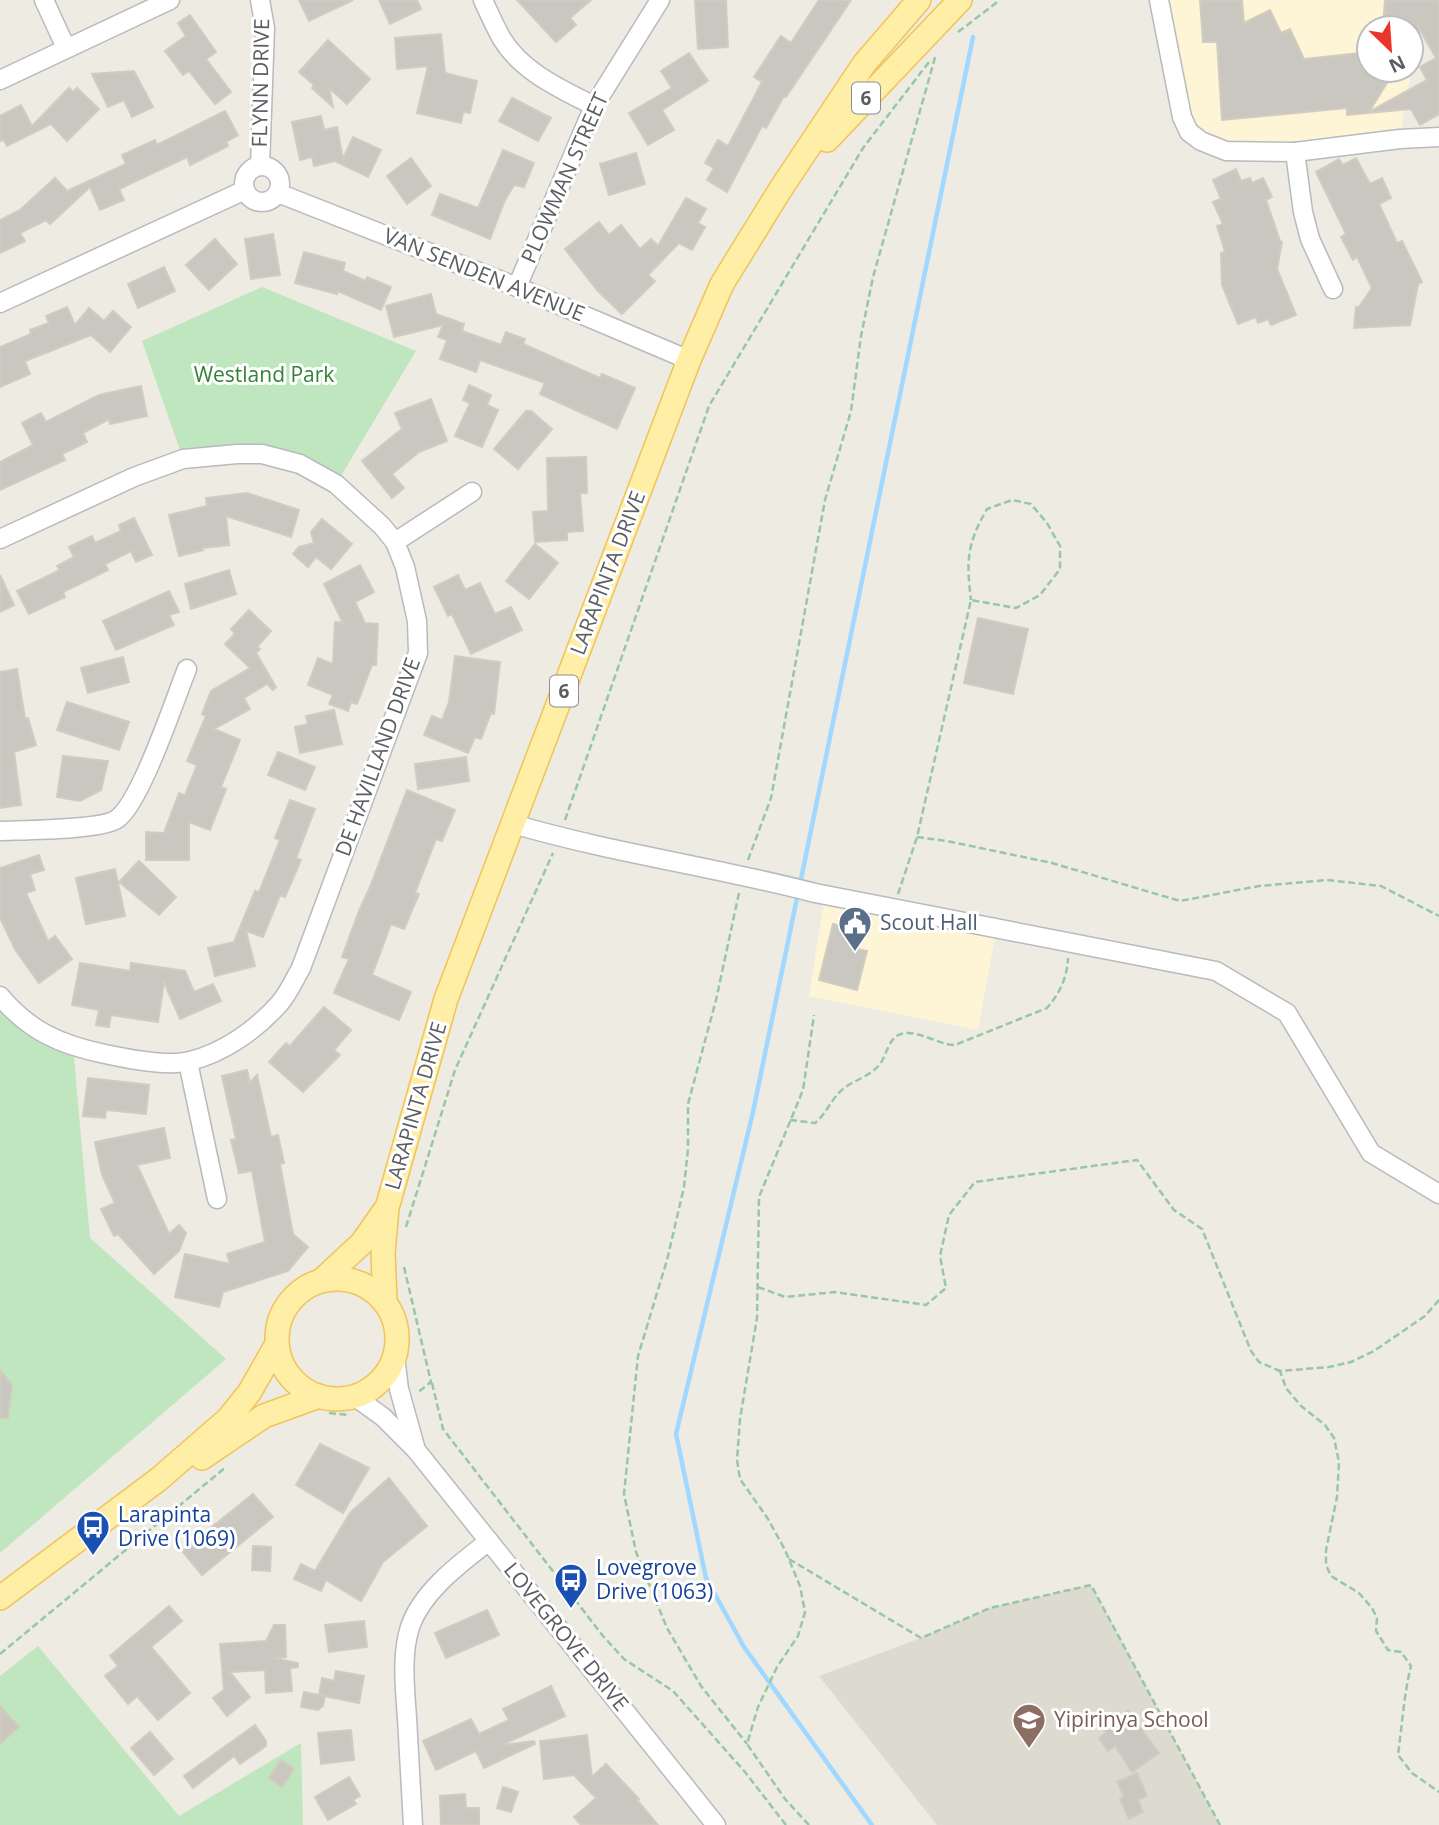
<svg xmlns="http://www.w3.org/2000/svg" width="1439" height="1825" viewBox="0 0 1439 1825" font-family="'Open Sans',sans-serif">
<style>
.commercial{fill:#fef4d6;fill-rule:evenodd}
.education{fill:#dddad0}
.green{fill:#bfe6be}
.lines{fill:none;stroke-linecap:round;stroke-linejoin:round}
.stream{stroke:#a0d8ff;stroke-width:4.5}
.building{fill:#cac7c1;stroke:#d2ccc0;stroke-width:2}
.minor-casing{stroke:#b7babf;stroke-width:21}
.major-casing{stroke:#f2c356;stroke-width:26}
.path{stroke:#97c7a4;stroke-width:2.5;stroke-dasharray:7 3.5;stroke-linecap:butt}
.minor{stroke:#fff;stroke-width:18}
.major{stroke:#ffeea5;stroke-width:23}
.labels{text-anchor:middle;stroke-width:6;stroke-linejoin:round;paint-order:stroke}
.shield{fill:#fff;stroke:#8c8e92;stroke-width:2}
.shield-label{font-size:19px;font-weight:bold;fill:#5a5e63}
.street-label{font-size:21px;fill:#5a5e63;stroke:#fff}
.park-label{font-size:21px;fill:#338235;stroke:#fff}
.service-label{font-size:21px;fill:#4e5e75;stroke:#fff;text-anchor:start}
.transit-label{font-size:21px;fill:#164399;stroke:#fff;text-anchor:start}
.education-label{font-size:21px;fill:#785e54;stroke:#fff;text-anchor:start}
</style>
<rect width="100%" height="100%" fill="#edebe2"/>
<g class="commercial">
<path d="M1159 0H1428L1406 96 1400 139 1226 151 1189 132ZM1369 28H1411V70H1369Z"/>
<polygon points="825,894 997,927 978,1030 809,996"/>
</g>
<polygon class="education" points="1091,1585 1220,1825 937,1825 819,1676 921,1638 990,1608"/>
<g class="green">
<polygon points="262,287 416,351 336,484 300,464 183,459 142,341"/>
<polygon points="0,996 73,1047 90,1238 226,1359 0,1553"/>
<polygon points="38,1646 179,1816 301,1743 303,1825 0,1825 0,1676"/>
</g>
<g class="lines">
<g class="stream">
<polyline points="800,884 973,37"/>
<polyline points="798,893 753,1112 676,1434 706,1578 744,1647 872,1825"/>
</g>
</g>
<g class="building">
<polygon points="299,0 353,0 309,21"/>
<polygon points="379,0 417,0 421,9 390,24"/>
<polygon points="517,0 591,0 570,18 576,25 556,42"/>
<polygon points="695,0 726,1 728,47 698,49"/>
<polygon points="819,0 851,0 786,97 784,96 766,128 762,126 727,192 707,180 714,168 705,163 718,140 728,146 762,82 754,77 781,36 791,43"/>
<polygon points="1200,0 1242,0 1244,23 1270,10 1281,33 1290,29 1304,59 1369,52 1369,70 1395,70 1369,112 1427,80 1420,67 1436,58 1420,30 1411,44 1411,28 1383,28 1385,0 1439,0 1439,114 1420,125 1411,109 1347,115 1347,108 1222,120 1217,42 1203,42"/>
<polygon points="190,15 216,52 206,59 231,92 215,104 189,71 183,75 165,51 186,36 178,23"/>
<polygon points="441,34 445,73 477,81 470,113 463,112 461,123 417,113 428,66 397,69 395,38"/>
<polygon points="328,40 370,79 347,104 329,88 333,107 312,88 314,85 299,72"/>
<polygon points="689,53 708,81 662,110 674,130 648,145 629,113 672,88 661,71"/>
<polygon points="134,71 153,107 132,117 124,100 108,107 92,74"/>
<polygon points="69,88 73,92 77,88 99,109 67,141 51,124 7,146 4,140 0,141 0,116 21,105 32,126"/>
<polygon points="512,98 551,118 538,141 499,121"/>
<polygon points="225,111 238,135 226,142 228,146 190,165 187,157 119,189 124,200 100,210 90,187 50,224 46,220 20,233 25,241 0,253 0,220 20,210 55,178 67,191 126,164 122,155 155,140 157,145"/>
<polygon points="321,116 324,130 337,127 343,159 353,137 381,150 368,177 335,161 314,166 312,157 300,160 292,122"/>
<polygon points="503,150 534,163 524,187 514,185 505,200 490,239 432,215 440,194 478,208"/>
<polygon points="636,153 645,184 609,195 600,164"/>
<polygon points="411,158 431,186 407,204 387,176"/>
<polygon points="1356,158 1370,184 1382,178 1391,198 1379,204 1397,243 1402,241 1422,282 1418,284 1410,325 1354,328 1356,307 1359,307 1372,288 1357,257 1353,260 1341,237 1346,234 1316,172 1339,159 1343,165"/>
<polygon points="1236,169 1241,181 1250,178 1252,183 1263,178 1272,197 1266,200 1280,241 1282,242 1277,269 1296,315 1271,325 1268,319 1258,323 1256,317 1238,324 1222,285 1221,253 1225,252 1217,226 1223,224 1213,202 1221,199 1213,180"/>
<polygon points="686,198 706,209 698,223 705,227 692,250 679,243 648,275 655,281 622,314 597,290 565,249 599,222 609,235 621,225 640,249 651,239 658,246"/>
<polygon points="273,234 280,275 251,279 245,239"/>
<polygon points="215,239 237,264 209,290 186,265"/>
<polygon points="304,252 345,263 343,271 366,281 367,277 391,287 381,310 338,291 337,294 295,283"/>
<polygon points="164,267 175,291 138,308 128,284"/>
<polygon points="431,294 436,314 464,324 462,331 501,345 506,332 525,339 523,344 600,378 602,374 635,388 617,429 540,394 545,383 480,360 476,372 440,359 447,340 438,337 443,325 394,337 386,306"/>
<polygon points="67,307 75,325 89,308 104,321 113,311 131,327 110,352 91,335 25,361 30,374 0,387 0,347 31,334 30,330 49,323 46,316"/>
<polygon points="469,385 491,395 487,405 498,410 482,447 455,436 470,403 463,400"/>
<polygon points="141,386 147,416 110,424 109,419 83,433 87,442 62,454 65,460 0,490 0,462 33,445 22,423 41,413 46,422 99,395"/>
<polygon points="431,399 447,441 419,452 392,474 404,488 392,498 362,461 402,429 395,413"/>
<polygon points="526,411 531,411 552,429 518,469 494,449"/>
<polygon points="586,457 587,493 580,493 583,531 567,532 567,540 535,542 533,512 548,511 547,458"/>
<polygon points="247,493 299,510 291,537 226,516 229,545 202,548 203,550 179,556 169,515 207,506 206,498"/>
<polygon points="134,518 152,555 136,562 131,551 105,564 108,570 63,592 65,597 29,614 17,591 60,570 57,566 74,557 69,547 92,536 95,543 121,531 119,525"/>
<polygon points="322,519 352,544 331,569 316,557 308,567 293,554 299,547 314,543 311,532"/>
<polygon points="535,544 558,563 529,599 506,581"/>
<polygon points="360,565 374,592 355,602 365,623 378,624 376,665 372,665 357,704 351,702 348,711 329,704 333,695 308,685 318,658 333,664 335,622 343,623 324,584"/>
<polygon points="229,570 236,594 191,609 185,584"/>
<polygon points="0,575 14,605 0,612"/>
<polygon points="458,575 465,590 480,583 495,614 511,607 522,630 471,654 452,614 448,616 434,587"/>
<polygon points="169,591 179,612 169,615 174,625 116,650 103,621"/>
<polygon points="249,610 271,631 257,647 260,649 256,653 276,687 273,690 267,684 244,698 250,709 214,729 240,740 221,787 226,789 210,830 189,822 189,860 146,860 146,832 164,833 179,793 185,795 197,765 187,761 206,716 202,714 211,691 250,668 225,644 235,634 231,629"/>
<polygon points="978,618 1028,629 1013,694 964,683"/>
<polygon points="455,656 500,662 494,714 491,713 481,739 475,737 468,753 424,735 432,716 442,720 449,702"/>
<polygon points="123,657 129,682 88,693 81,668"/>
<polygon points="17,669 25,719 28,718 36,745 14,752 21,805 0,808 0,672"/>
<polygon points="67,702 129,722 119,750 57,730"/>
<polygon points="334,710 342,744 300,753 295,727 308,724 306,716"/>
<polygon points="278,752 315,767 305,790 268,775"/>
<polygon points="63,756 108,761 101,790 80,801 57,797"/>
<polygon points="466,757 469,781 418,789 415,764"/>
<polygon points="407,790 455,810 442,841 436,839 415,893 419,894 404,929 391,924 372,975 411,992 399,1020 334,993 349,959 342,957 359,911 370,887"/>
<polygon points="290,800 315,809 296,858 301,860 285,897 280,895 263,937 246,931 255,966 215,976 208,948 234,942 255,891 259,892 280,840 275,838"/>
<polygon points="39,855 44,870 30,874 35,890 26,893 48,941 55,936 72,959 39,983 16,951 0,918 0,868"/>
<polygon points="139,861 176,897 159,915 119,882"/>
<polygon points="115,869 125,916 86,924 76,878"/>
<polygon points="833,924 853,929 849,947 867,951 857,990 819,980"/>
<polygon points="80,963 130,971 131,963 185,971 194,992 213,984 221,1001 180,1019 164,982 158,1022 111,1015 109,1027 96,1025 99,1010 72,1005"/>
<polygon points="324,1007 351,1030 334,1050 340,1055 303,1092 269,1062 286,1043 290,1046"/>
<polygon points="247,1070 250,1083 257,1075 271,1137 278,1135 284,1163 280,1164 293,1234 308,1247 288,1271 223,1292 219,1307 175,1297 185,1254 230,1264 227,1254 265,1242 252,1171 239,1173 231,1140 236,1139 222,1076"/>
<polygon points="88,1078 149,1085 146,1114 106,1110 105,1118 83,1116"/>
<polygon points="164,1128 170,1158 137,1165 169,1234 179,1225 186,1233 179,1251 154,1274 118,1234 114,1236 101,1209 115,1203 102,1175 95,1142"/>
<polygon points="0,1370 12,1385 8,1418 0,1418"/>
<polygon points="320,1444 369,1468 343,1513 296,1485"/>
<polygon points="389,1478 427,1526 383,1562 361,1601 326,1580 321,1591 294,1579 301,1564 315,1571 350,1513"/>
<polygon points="253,1494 273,1517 202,1575 182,1551"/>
<polygon points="253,1546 271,1547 270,1571 252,1570"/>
<polygon points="169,1606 182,1621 151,1647 190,1693 158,1720 137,1696 128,1704 105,1676 118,1666 110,1656"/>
<polygon points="487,1610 499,1635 446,1658 435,1633"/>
<polygon points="364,1621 367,1647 329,1652 325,1625"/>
<polygon points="274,1625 285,1625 286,1657 274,1658 298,1663 298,1667 290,1668 292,1691 266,1693 265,1670 230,1672 250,1697 227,1716 213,1698 224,1690 220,1644 266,1641"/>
<polygon points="336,1671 364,1676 359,1703 319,1695 322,1678 334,1681"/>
<polygon points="551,1686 565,1716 502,1745 534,1741 535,1744 484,1768 476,1751 436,1770 423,1741 471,1719 479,1734 509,1720 503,1709"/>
<polygon points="304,1692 325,1696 323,1706 318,1710 301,1707"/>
<polygon points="0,1706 19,1727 0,1744"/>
<polygon points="1128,1711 1159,1753 1132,1772 1115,1746 1108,1751 1099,1738 1106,1733 1104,1730"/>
<polygon points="255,1725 266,1741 266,1746 240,1764 234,1756 193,1788 184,1776"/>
<polygon points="351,1730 354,1760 321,1764 318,1733"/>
<polygon points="150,1732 173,1759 154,1775 131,1748"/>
<polygon points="587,1735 592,1777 606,1764 639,1799 637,1800 658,1825 581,1825 574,1817 596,1798 574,1775 544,1779 540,1741"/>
<polygon points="281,1760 294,1769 282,1787 269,1778"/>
<polygon points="1137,1773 1147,1796 1138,1800 1143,1812 1129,1819 1120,1799 1124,1796 1117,1782"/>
<polygon points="349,1777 360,1796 353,1800 356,1804 328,1820 315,1797"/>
<polygon points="503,1787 518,1792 511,1812 497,1808"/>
<polygon points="465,1794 466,1808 479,1808 479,1825 441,1825 440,1796"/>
</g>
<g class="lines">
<defs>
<g id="minor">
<polyline points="44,0 66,48"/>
<path d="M483 0C489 13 495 27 502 39 522 72 561 89 594 106"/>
<polyline points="1159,0 1182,117 1189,132 1201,141 1226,151 1295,152 1400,139 1439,137"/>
<polyline points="0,80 170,0"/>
<polyline points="1295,152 1303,212 1310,239 1333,289"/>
<polyline points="260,166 265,28 260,0"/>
<circle cx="262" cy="184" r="18"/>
<polyline points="278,193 517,287 689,360"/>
<polyline points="517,287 594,106 660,0"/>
<polyline points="0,303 245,190"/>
<path d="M0 539 134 477 183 459 237 454H262L300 464 336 484 382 526 395 542 405 567 417 621 418 653 301 968C294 980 288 994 279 1004 256 1030 223 1053 190 1061 167 1067 128 1059 105 1054 61 1045 29 1031 0 996"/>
<polyline points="395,542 472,492"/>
<path d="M513 824C613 853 715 867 815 893L1216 971 1287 1013 1371 1153 1439 1194"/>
<path d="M0 831C23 830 102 830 117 819 141 802 174 701 187 669"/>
<polyline points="188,1062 217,1199"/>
<polyline points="395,1357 399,1389 416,1450"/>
<polyline points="354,1396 383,1417 416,1450 716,1825"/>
<path d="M413 1825C411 1789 409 1754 407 1718 405 1689 401 1655 410 1627 422 1591 461 1563 489 1541"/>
</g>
<g id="major">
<polyline points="827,140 960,0"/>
<circle cx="337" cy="1339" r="60"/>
<polyline points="321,1281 362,1243 385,1210"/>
<polyline points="385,1301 383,1253 387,1208 446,999 689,360 722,284 780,190 864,64 919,0"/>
<polyline points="202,1458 264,1416 319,1396"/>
<polyline points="0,1598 159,1479 228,1419 249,1393 277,1344"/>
</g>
</defs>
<use href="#minor" class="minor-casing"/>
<use href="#major" class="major-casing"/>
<g class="path">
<polyline points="958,32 1000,0"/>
<polyline points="565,820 709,406 863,148 929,62"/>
<polyline points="917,837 947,841 1052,863 1180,901 1259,886 1327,880 1381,886 1439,916"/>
<polyline points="748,860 771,798 825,500 851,411 861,336 873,277 936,54"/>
<polyline points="739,893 716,1000 688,1104 688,1149 684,1187 667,1260 638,1356 624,1494 636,1552 667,1628 701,1686 747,1744"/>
<path d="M898 894 917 837 971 600 1016 608 1040 595 1060 569V546L1047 523 1031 504 1012 500 987 509C967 544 966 560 971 600"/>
<path d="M790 1120 815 1123C827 1113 831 1099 843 1089 854 1080 871 1076 880 1064 887 1055 888 1038 901 1034 918 1029 938 1045 955 1045L1047 1008C1060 993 1067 978 1068 958"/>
<polyline points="406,1227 455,1070 553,853"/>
<polyline points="404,1267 431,1382 417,1393"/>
<polyline points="758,1287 785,1297 835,1292 926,1305 946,1288 940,1256 949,1215 975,1182 1137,1160 1174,1210 1202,1229 1251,1351 1259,1362 1280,1371"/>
<path d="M1439 1300 1425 1316 1374 1351 1351 1362 1329 1367 1280 1371 1286 1388 1301 1406 1325 1425 1334 1438 1339 1462 1337 1497 1326 1550V1565L1331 1576 1359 1593 1372 1608 1377 1618 1376 1631 1388 1650 1401 1652 1411 1666C1404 1694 1402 1726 1398 1755L1412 1773 1439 1792"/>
<polyline points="432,1383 443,1429 603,1636 624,1659 673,1691 745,1772 786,1825"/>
<polyline points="329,1413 350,1415"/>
<polyline points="789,1559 921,1638 990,1608 1091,1585 1220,1825"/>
<polyline points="0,1654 226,1467"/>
<polyline points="809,1825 785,1799 747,1744 758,1707 777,1667 798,1636 805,1612 800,1586 785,1550 768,1519 740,1479 737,1460 740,1419 757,1318 759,1197 803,1090 814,1015"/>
</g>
<use href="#minor" class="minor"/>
<use href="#major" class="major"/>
</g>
<defs>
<symbol id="civic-pin" viewBox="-11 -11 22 30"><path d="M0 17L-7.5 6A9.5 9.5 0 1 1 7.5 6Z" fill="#5c6f8a" stroke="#fff"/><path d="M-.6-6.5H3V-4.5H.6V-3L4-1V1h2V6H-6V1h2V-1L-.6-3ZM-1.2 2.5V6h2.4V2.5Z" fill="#fff"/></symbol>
<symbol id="bus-pin" viewBox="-11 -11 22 30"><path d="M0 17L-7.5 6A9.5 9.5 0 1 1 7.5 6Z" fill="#1a4fb4" stroke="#fff"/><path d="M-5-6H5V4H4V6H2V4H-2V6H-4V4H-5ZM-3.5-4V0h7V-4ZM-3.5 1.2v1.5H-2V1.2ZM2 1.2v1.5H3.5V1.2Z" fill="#fff"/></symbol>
<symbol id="school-pin" viewBox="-11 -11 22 30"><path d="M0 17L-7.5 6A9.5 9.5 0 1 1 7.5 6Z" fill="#8d6e63" stroke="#fff"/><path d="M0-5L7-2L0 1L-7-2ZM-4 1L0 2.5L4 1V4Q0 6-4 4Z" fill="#fff"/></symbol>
</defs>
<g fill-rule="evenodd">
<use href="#civic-pin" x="836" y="904" width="38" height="52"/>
<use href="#bus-pin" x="74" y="1508" width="38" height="52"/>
<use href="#bus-pin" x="552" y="1561" width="38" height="52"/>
<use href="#school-pin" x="1010" y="1701" width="38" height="52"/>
</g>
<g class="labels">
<g class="shield">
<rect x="852" y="82.5" width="28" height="31" rx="5"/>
<rect x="550" y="675.5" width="28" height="31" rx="5"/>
</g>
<g class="shield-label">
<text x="866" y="105">6</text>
<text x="564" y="698">6</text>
</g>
<g class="street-label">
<text transform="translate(261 83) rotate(-89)" y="7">FLYNN DRIVE</text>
<text transform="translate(565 178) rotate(-66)" y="7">PLOWMAN STREET</text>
<text transform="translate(484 275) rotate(22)" y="7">VAN SENDEN AVENUE</text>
<text transform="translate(608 573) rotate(-69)" y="7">LARAPINTA DRIVE</text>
<text transform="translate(378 757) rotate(-70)" y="7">DE HAVILLAND DRIVE</text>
<text transform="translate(416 1106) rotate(-74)" y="7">LARAPINTA DRIVE</text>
<text transform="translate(566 1637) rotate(51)" y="7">LOVEGROVE DRIVE</text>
</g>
<g class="park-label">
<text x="264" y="382">Westland Park</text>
</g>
<g class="service-label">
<text x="880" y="930">Scout Hall</text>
</g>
<g class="transit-label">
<text x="118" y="1522">Larapinta<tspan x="118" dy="24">Drive (1069)</tspan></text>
<text x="596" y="1575">Lovegrove<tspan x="596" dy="24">Drive (1063)</tspan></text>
</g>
<g class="education-label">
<text x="1054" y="1727">Yipirinya School</text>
</g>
</g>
<g transform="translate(1390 49) rotate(155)"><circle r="33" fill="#ffffff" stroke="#bdbfc1" stroke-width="2"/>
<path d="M0-5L12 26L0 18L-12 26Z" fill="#ea352b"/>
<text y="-10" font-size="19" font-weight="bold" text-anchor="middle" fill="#5a5e63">N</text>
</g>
</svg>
